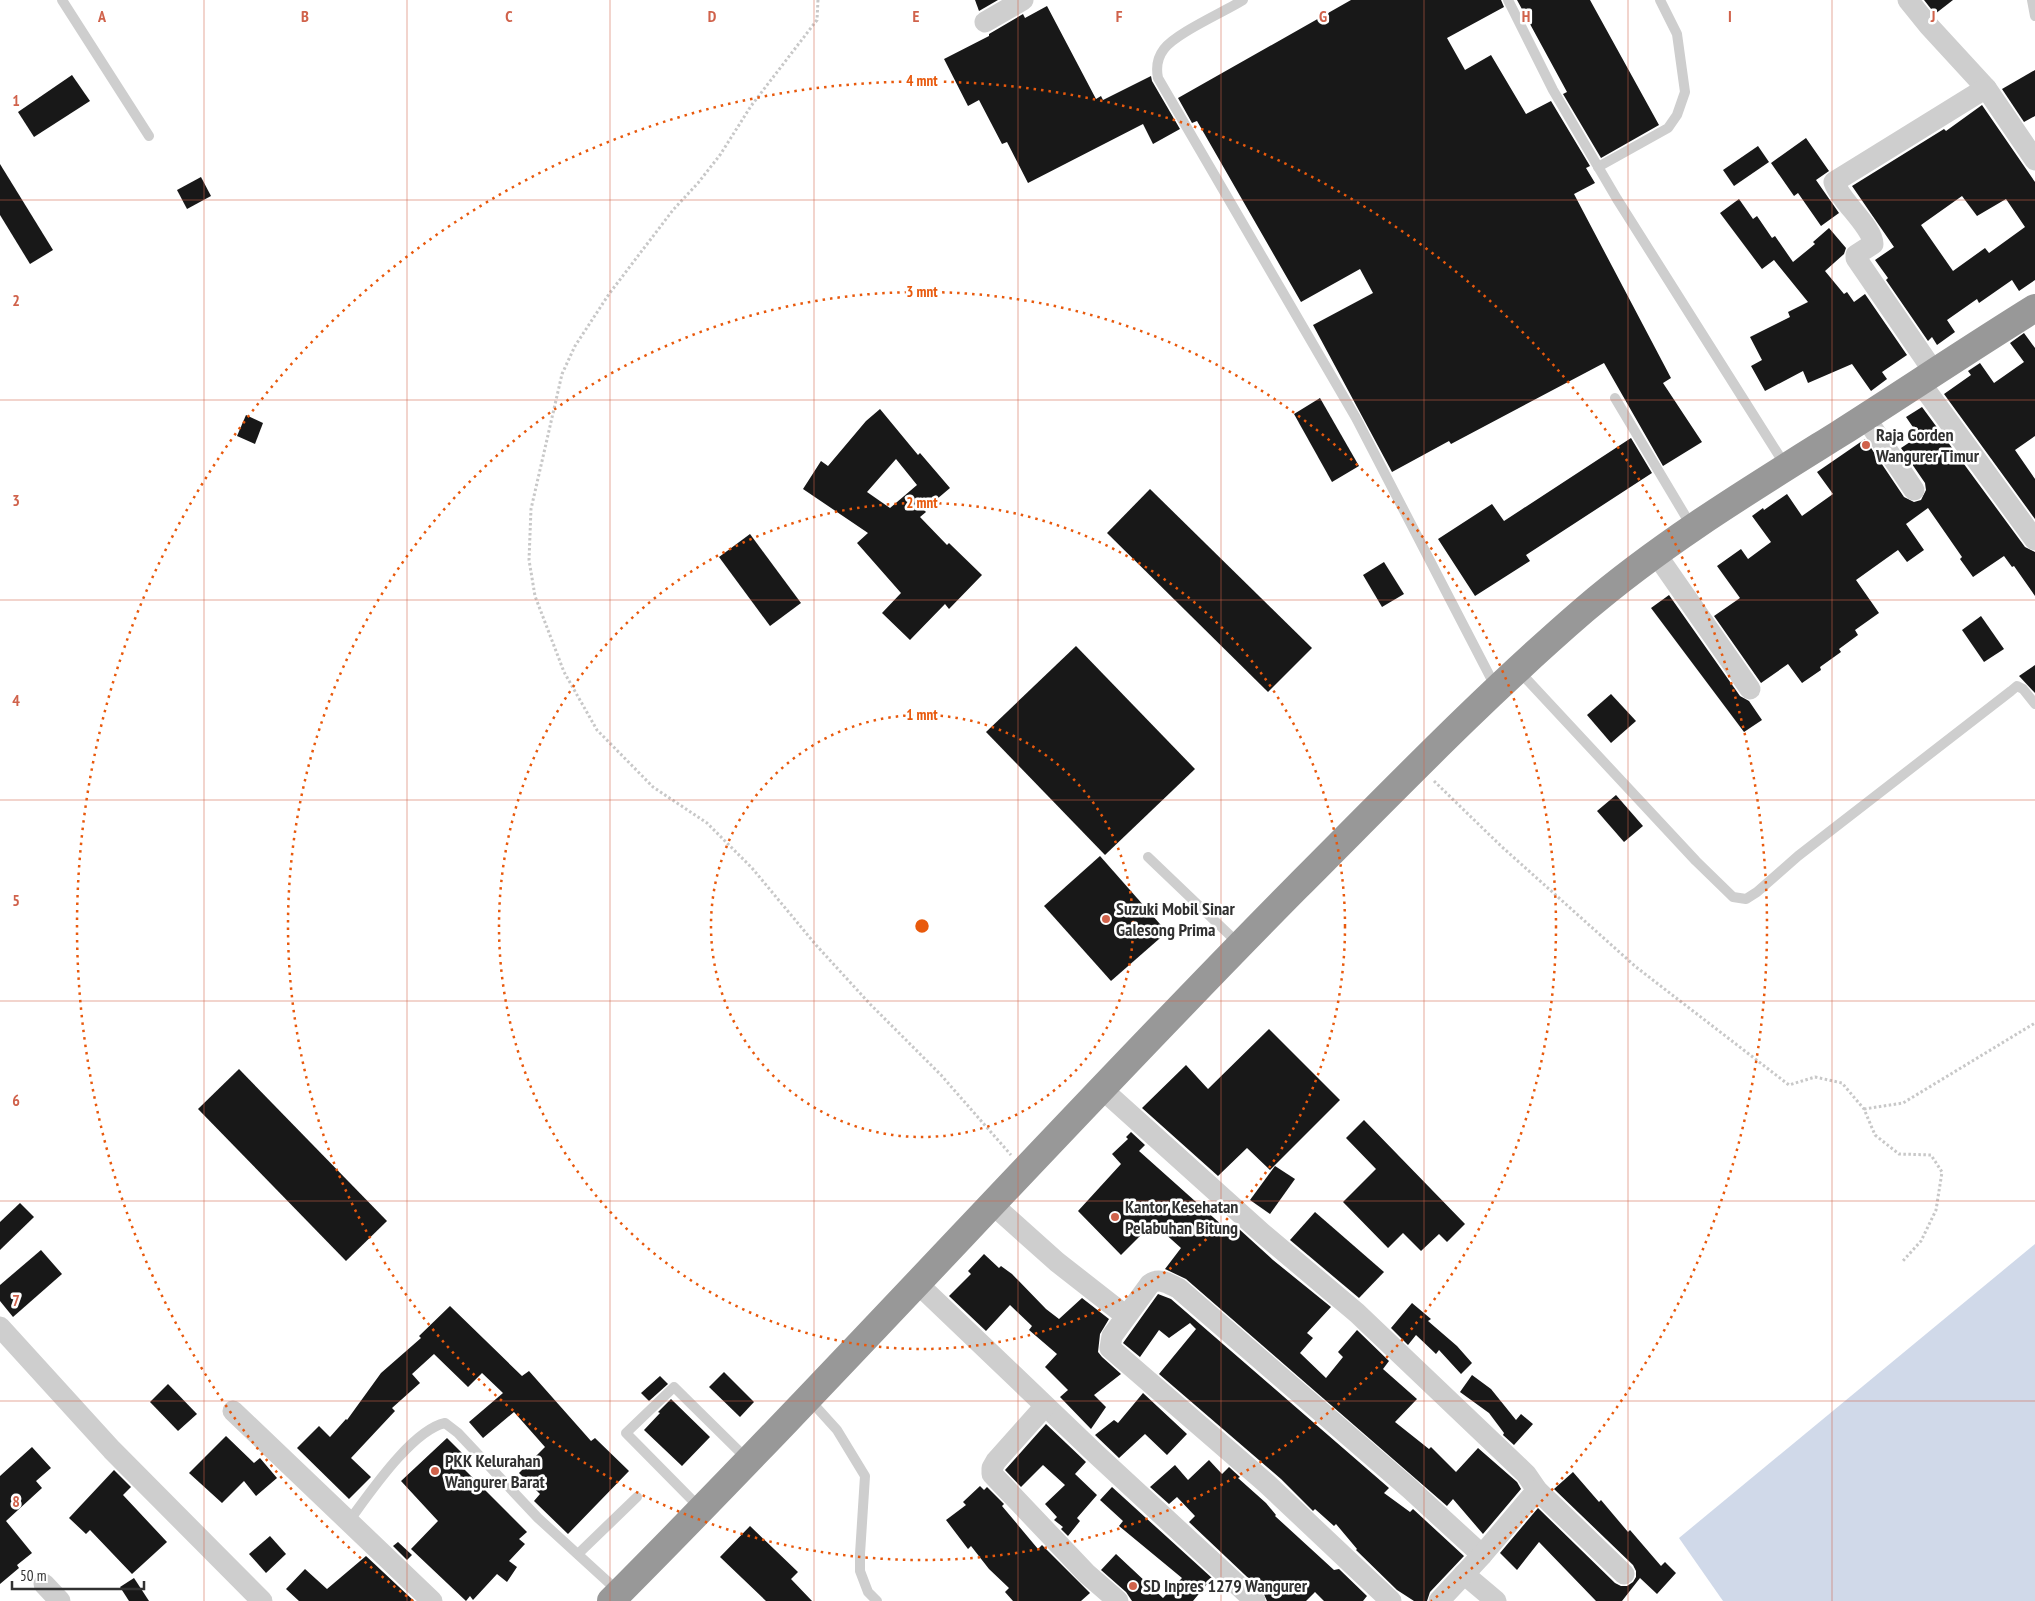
<svg xmlns="http://www.w3.org/2000/svg" width="2035" height="1601" viewBox="0 0 2035 1601" font-family="'PT Sans Narrow',sans-serif">
<style>
.water{fill:#d0d9e9}
.building{fill:#181818;fill-rule:evenodd}
.lines{fill:none;stroke-linecap:round;stroke-linejoin:round}
.path{stroke:#c8c8c8;stroke-width:3;stroke-dasharray:2.5 2.5;stroke-linecap:butt}
.lane{stroke:#cecece;stroke-width:10}
.street{stroke:#cecece;stroke-width:21}
.highway{stroke:#989898;stroke-width:28}
.grid{fill:none;stroke:#d0624b;stroke-width:1;stroke-opacity:0.55}
.ring{fill:none;stroke:#e8590c;stroke-width:2.5;stroke-dasharray:2.5 5}
.poi-dot{fill:#d0624b;stroke:#fff;stroke-width:2}
.labels{text-anchor:middle;stroke-width:5;stroke-linejoin:round;paint-order:stroke}
.poi-label{font-size:18px;font-weight:bold;fill:#313131;stroke:#fff;text-anchor:start}
.grid-label{font-size:16px;text-anchor:middle;font-weight:bold;fill:#d0624b;stroke:#fff;stroke-width:5;stroke-linejoin:round;paint-order:stroke}
.centre{fill:#e8590c;stroke:#fff;stroke-width:2.5}
.ring-label{font-size:15px;text-anchor:middle;font-weight:bold;fill:#e8590c;stroke:#fff;stroke-width:5;stroke-linejoin:round;paint-order:stroke}
</style>
<rect width="100%" height="100%" fill="#fff"/>
<polygon class="water" points="2035,1244 2035,1601 1723,1601 1679,1538"/>
<g class="building">
<polygon points="975,0 998,0 979,11"/>
<polygon points="1351,0 1501,0 1504,7 1447,38 1465,70 1491,55 1526,114 1551,101 1590,166 1586,168 1595,183 1574,194 1671,378 1663,383 1702,442 1663,466 1604,363 1451,444 1449,441 1392,472 1313,325 1373,293 1360,269 1301,302 1197,121 1192,123 1178,98"/>
<polygon points="1517,0 1590,0 1659,125 1601,158 1563,94 1567,92"/>
<polygon points="1924,0 1953,0 1935,14"/>
<polygon points="1047,6 1096,99 1101,96 1103,100 1151,76 1152,81 1180,129 1153,144 1143,124 1028,183 1007,142 1002,144 979,100 968,106 944,59 989,36 989,34 1023,14 1025,18"/>
<polygon points="2035,70 2035,116 2024,122 2002,89"/>
<polygon points="72,75 90,101 34,137 18,112"/>
<path d="M1982 105 2035 182V280L2019 291 2012 280 1979 303 1977 299 1947 320 1955 332 1937 345 1932 337 1928 341 1886 280 1888 278 1875 260 1894 247 1852 186 1944 129 1946 131ZM1962 196 1977 216 2006 199 2025 227 1989 253 1985 248 1953 271 1921 225Z"/>
<polygon points="1806,138 1829,171 1816,180 1839,213 1821,226 1798,193 1794,196 1771,163"/>
<polygon points="1758,146 1769,162 1734,186 1723,170"/>
<polygon points="0,164 53,250 30,264 0,215"/>
<polygon points="201,177 211,196 187,209 177,190"/>
<polygon points="1739,199 1753,219 1757,216 1772,238 1775,236 1793,262 1815,244 1813,242 1829,228 1846,248 1844,254 1825,271 1844,294 1847,292 1854,302 1865,294 1907,355 1882,372 1887,379 1871,391 1852,364 1808,383 1803,371 1765,391 1751,366 1762,360 1750,337 1790,317 1788,312 1808,302 1774,260 1762,269 1720,213"/>
<polygon points="2024,333 2035,348 2035,436 2015,450 2035,479 2035,519 1944,394 1971,375 1968,371 1980,363 1994,383 2024,362 2010,343"/>
<polygon points="1320,398 1359,466 1332,482 1294,414"/>
<polygon points="1922,407 2025,547 2035,552 2035,596 2014,566 2012,567 2004,556 1973,577 1960,559 1962,557 1928,508 1906,524 1924,550 1907,562 1898,550 1856,580 1879,613 1855,630 1858,635 1839,649 1841,652 1820,667 1821,670 1802,683 1788,664 1761,683 1714,616 1740,598 1717,566 1741,549 1748,559 1771,542 1752,516 1763,508 1764,510 1787,494 1802,516 1833,494 1817,472 1865,439 1904,497 1914,502 1921,500 1926,490 1925,483 1901,448 1919,436 1906,417"/>
<path d="M880 409 918 455 920 453 950 488 924 510 926 512 920 517 947 545 949 543 982 575 949 609 945 604 910 640 882 613 901 593 857 543 868 533 803 489 821 461 828 466 866 421ZM896 459 917 485 890 508 867 492Z"/>
<polygon points="246,415 263,423 255,444 237,436"/>
<polygon points="1631,438 1652,473 1526,555 1530,561 1475,596 1438,539 1492,504 1504,521"/>
<polygon points="1150,489 1312,648 1268,692 1107,533"/>
<polygon points="750,534 801,603 770,626 719,557"/>
<polygon points="1384,562 1404,594 1382,607 1363,575"/>
<polygon points="1669,595 1740,696 1749,701 1762,720 1744,732 1651,608"/>
<polygon points="1981,616 2004,649 1984,662 1962,630"/>
<polygon points="1076,646 1195,769 1105,855 986,732"/>
<polygon points="2035,665 2035,693 2019,676"/>
<polygon points="1611,694 1636,721 1611,743 1587,715"/>
<polygon points="1616,795 1643,826 1624,842 1597,811"/>
<polygon points="1100,856 1167,932 1111,981 1044,906"/>
<polygon points="1269,1029 1340,1100 1270,1170 1247,1148 1218,1176 1142,1108 1186,1065 1208,1089"/>
<polygon points="239,1069 387,1221 346,1261 198,1109"/>
<polygon points="1364,1120 1465,1224 1447,1242 1439,1234 1421,1251 1403,1233 1388,1248 1343,1202 1376,1169 1346,1138"/>
<polygon points="1131,1132 1145,1145 1139,1151 1233,1235 1239,1229 1273,1260 1331,1307 1307,1333 1313,1338 1300,1353 1326,1378 1343,1357 1338,1352 1357,1330 1389,1361 1383,1369 1417,1399 1395,1422 1429,1449 1431,1447 1456,1472 1478,1448 1517,1482 1521,1489 1483,1534 1453,1499 1447,1506 1186,1279 1165,1269 1181,1248 1153,1223 1121,1255 1078,1211 1121,1164 1112,1154 1128,1139 1126,1137"/>
<polygon points="1275,1166 1295,1179 1270,1214 1250,1200"/>
<polygon points="20,1203 34,1217 0,1250 0,1222"/>
<polygon points="1315,1212 1384,1272 1359,1298 1290,1240"/>
<polygon points="41,1250 62,1274 13,1317 0,1301 0,1285"/>
<polygon points="984,1254 999,1268 1001,1266 1012,1274 1046,1309 1059,1319 1082,1298 1109,1319 1100,1334 1098,1352 1102,1357 1121,1374 1094,1395 1106,1407 1091,1429 1060,1397 1068,1390 1045,1367 1057,1354 1029,1330 1032,1326 1010,1305 986,1331 949,1296 971,1274 968,1271"/>
<polygon points="1158,1294 1171,1299 1389,1488 1384,1493 1410,1512 1413,1509 1464,1556 1430,1592 1427,1601 1414,1601 1397,1590 1356,1550 1357,1549 1336,1524 1334,1526 1315,1509 1313,1511 1281,1479 1159,1374 1196,1329 1190,1323 1169,1338 1159,1330 1140,1357 1123,1343"/>
<polygon points="1412,1303 1431,1319 1428,1321 1457,1346 1472,1363 1461,1374 1439,1350 1436,1354 1416,1335 1408,1345 1391,1328"/>
<polygon points="450,1306 522,1376 529,1371 591,1441 595,1438 629,1471 568,1534 534,1501 540,1494 519,1473 545,1447 514,1412 483,1438 469,1422 503,1393 482,1373 468,1387 434,1354 412,1374 420,1383 392,1408 395,1411 351,1458 371,1477 349,1499 297,1448 319,1426 330,1437 346,1419 347,1420 381,1373 421,1338 419,1336"/>
<polygon points="724,1372 754,1402 740,1417 709,1387"/>
<polygon points="1472,1375 1491,1389 1516,1420 1521,1414 1533,1424 1514,1445 1503,1435 1504,1433 1489,1413 1460,1392"/>
<polygon points="660,1376 668,1384 649,1401 641,1393"/>
<polygon points="168,1384 197,1414 178,1431 150,1402"/>
<polygon points="1143,1393 1187,1434 1167,1455 1145,1434 1119,1458 1095,1435 1114,1420 1118,1423"/>
<polygon points="671,1399 710,1437 682,1466 644,1430 660,1413 658,1412"/>
<polygon points="1046,1424 1086,1462 1075,1474 1097,1495 1077,1518 1080,1521 1068,1536 1061,1529 1063,1527 1054,1520 1057,1517 1045,1504 1065,1485 1043,1465 1021,1487 1005,1470"/>
<polygon points="226,1436 254,1463 260,1458 277,1478 256,1496 244,1481 222,1503 189,1473"/>
<polygon points="447,1438 469,1460 462,1467 527,1532 519,1539 525,1544 509,1561 517,1567 507,1582 497,1574 473,1600 470,1596 466,1601 411,1549 438,1521 401,1481"/>
<polygon points="32,1447 51,1468 36,1481 42,1488 6,1521 32,1553 17,1565 19,1568 0,1584 0,1476"/>
<polygon points="1209,1460 1222,1474 1229,1467 1240,1477 1238,1478 1266,1503 1276,1515 1275,1516 1334,1570 1339,1569 1367,1596 1363,1601 1324,1601 1315,1592 1306,1601 1267,1601 1263,1592 1189,1522 1195,1516 1177,1497 1169,1504 1150,1487 1175,1465 1188,1480"/>
<polygon points="114,1470 131,1487 123,1495 167,1542 132,1574 90,1530 86,1534 69,1518"/>
<polygon points="1573,1472 1599,1502 1601,1500 1628,1532 1630,1530 1661,1566 1665,1562 1676,1573 1657,1594 1640,1578 1622,1601 1596,1601 1539,1542 1517,1570 1500,1553 1538,1508 1615,1583 1621,1586 1627,1586 1633,1582 1636,1577 1636,1571 1633,1565 1554,1489"/>
<polygon points="980,1486 984,1490 987,1487 1004,1504 1002,1506 1038,1549 1042,1545 1090,1593 1081,1601 1013,1601 1005,1592 1009,1588 989,1569 971,1546 968,1549 946,1520 966,1505 963,1502"/>
<polygon points="1112,1487 1212,1578 1193,1601 1132,1601 1126,1592 1101,1570 1116,1554 1163,1598 1182,1578 1119,1526 1123,1521 1100,1500"/>
<polygon points="750,1526 798,1572 791,1579 812,1601 766,1601 720,1557"/>
<polygon points="270,1536 286,1554 266,1573 249,1554"/>
<polygon points="398,1542 412,1555 407,1560 393,1546"/>
<polygon points="366,1556 414,1601 299,1601 286,1589 305,1569 327,1589"/>
<polygon points="134,1578 149,1601 129,1601 120,1587"/>
</g>
<g class="lines">
<g class="path">
<polyline points="818,0 817,20 751,106 720,155 698,183 673,210 609,294 575,346 562,374 531,509 529,560 535,596 564,672 597,730 653,787 707,823 752,868 816,945 870,1004 941,1075 1011,1155"/>
<polyline points="1434,781 1501,846 1636,967 1789,1085 1815,1077 1842,1083 1864,1109 1875,1135 1899,1154 1931,1155 1942,1172 1936,1210 1921,1241 1902,1262"/>
<polyline points="1864,1109 1903,1103 2035,1023"/>
</g>
<g class="lane">
<polyline points="62,0 149,136"/>
<path d="M1243 0C1224 12 1176 33 1164 49 1157 58 1156 68 1158 78L1356 418 1496 688"/>
<polyline points="1508,0 1553,90 1617,199 1785,465"/>
<polyline points="2032,0 2035,16"/>
<polyline points="1598,167 1668,128 1677,115 1685,92 1677,34 1660,0"/>
<polyline points="1615,398 1692,527"/>
<polyline points="1518,670 1696,861 1733,897 1746,899 1757,892 1798,856 2011,691 2017,686 2023,689 2035,704"/>
<polyline points="1148,857 1239,944"/>
<polyline points="809,1399 837,1430 865,1476 860,1554 860,1571 868,1592 877,1601"/>
<polyline points="701,1509 626,1433 674,1387 747,1459"/>
<path d="M349 1521C369 1494 412 1430 445 1423L458 1433 538 1518 619 1592"/>
<polyline points="578,1554 637,1497"/>
</g>
<g class="street">
<polyline points="1908,0 1929,26 1986,88 2035,160"/>
<polyline points="985,22 1023,0"/>
<path d="M1934 372 1856 258V255L1873 244C1873 227 1840 201 1834 182L1986 88"/>
<polyline points="1919,381 2035,540"/>
<polyline points="1865,417 1914,490"/>
<polyline points="1656,554 1750,689"/>
<polyline points="1102,1089 1262,1233 1357,1313 1526,1474 1537,1490 1624,1574"/>
<polyline points="991,1203 1057,1262 1126,1316"/>
<polyline points="918,1284 1097,1455 1255,1601"/>
<polyline points="0,1327 112,1450 262,1601"/>
<polyline points="1045,1406 996,1461 992,1468 992,1474 1087,1574 1118,1601"/>
<polyline points="233,1411 432,1601"/>
<polyline points="1464,1574 1496,1601"/>
<polyline points="44,1584 60,1601"/>
<path d="M1391 1601 1266 1483 1110 1348 1112 1336 1150 1284C1160 1277 1169 1284 1178 1288L1409 1488 1482 1555"/>
<polyline points="1439,1601 1482,1555 1537,1490"/>
</g>
<path class="highway" d="M611 1601C844 1367 1065 1121 1297 887 1391 793 1483 697 1584 610 1662 543 1751 489 1839 434 1905 392 1969 349 2035 308"/>
</g>
<path class="grid" d="M204 0V1601M407 0V1601M610 0V1601M814 0V1601M1018 0V1601M1221 0V1601M1424 0V1601M1628 0V1601M1832 0V1601M0 200H2035M0 400H2035M0 600H2035M0 800H2035M0 1001H2035M0 1201H2035M0 1401H2035"/>
<g class="ring">
<circle cx="922" cy="926" r="211"/>
<circle cx="922" cy="926" r="423"/>
<circle cx="922" cy="926" r="634"/>
<path d="M413 1601A845 845 0 1 1 1431 1601"/>
</g>
<g class="poi-dot">
<circle cx="1866" cy="445" r="5"/>
<circle cx="1106" cy="919" r="5"/>
<circle cx="1115" cy="1217" r="5"/>
<circle cx="435" cy="1471" r="5"/>
<circle cx="1133" cy="1586" r="5"/>
</g>
<g class="labels">
<g class="poi-label">
<text x="1876" y="441">Raja Gorden<tspan x="1876" dy="21">Wangurer Timur</tspan></text>
<text x="1116" y="915">Suzuki Mobil Sinar<tspan x="1116" dy="21">Galesong Prima</tspan></text>
<text x="1125" y="1213">Kantor Kesehatan<tspan x="1125" dy="21">Pelabuhan Bitung</tspan></text>
<text x="445" y="1467">PKK Kelurahan<tspan x="445" dy="21">Wangurer Barat</tspan></text>
<text x="1143" y="1592">SD Inpres 1279 Wangurer</text>
</g>
</g>
<g class="grid-label">
<text x="102" y="22">A</text>
<text x="305" y="22">B</text>
<text x="509" y="22">C</text>
<text x="712" y="22">D</text>
<text x="916" y="22">E</text>
<text x="1119" y="22">F</text>
<text x="1323" y="22">G</text>
<text x="1526" y="22">H</text>
<text x="1730" y="22">I</text>
<text x="1933" y="22">J</text>
<text x="16" y="106">1</text>
<text x="16" y="306">2</text>
<text x="16" y="506">3</text>
<text x="16" y="706">4</text>
<text x="16" y="906">5</text>
<text x="16" y="1106">6</text>
<text x="16" y="1306">7</text>
<text x="16" y="1507">8</text>
</g>
<circle cx="922" cy="926" r="8" class="centre"/>
<g class="ring-label">
<text x="922" y="86">4 mnt</text>
<text x="922" y="297">3 mnt</text>
<text x="922" y="508">2 mnt</text>
<text x="922" y="720">1 mnt</text>
</g>
<path d="M12 1581v8h132v-8" fill="none" stroke="#313131" stroke-width="2.5"/>
<text x="20" y="1581" font-size="15" fill="#313131" stroke="#ffffff" stroke-width="4" paint-order="stroke">50 m</text>
</svg>
